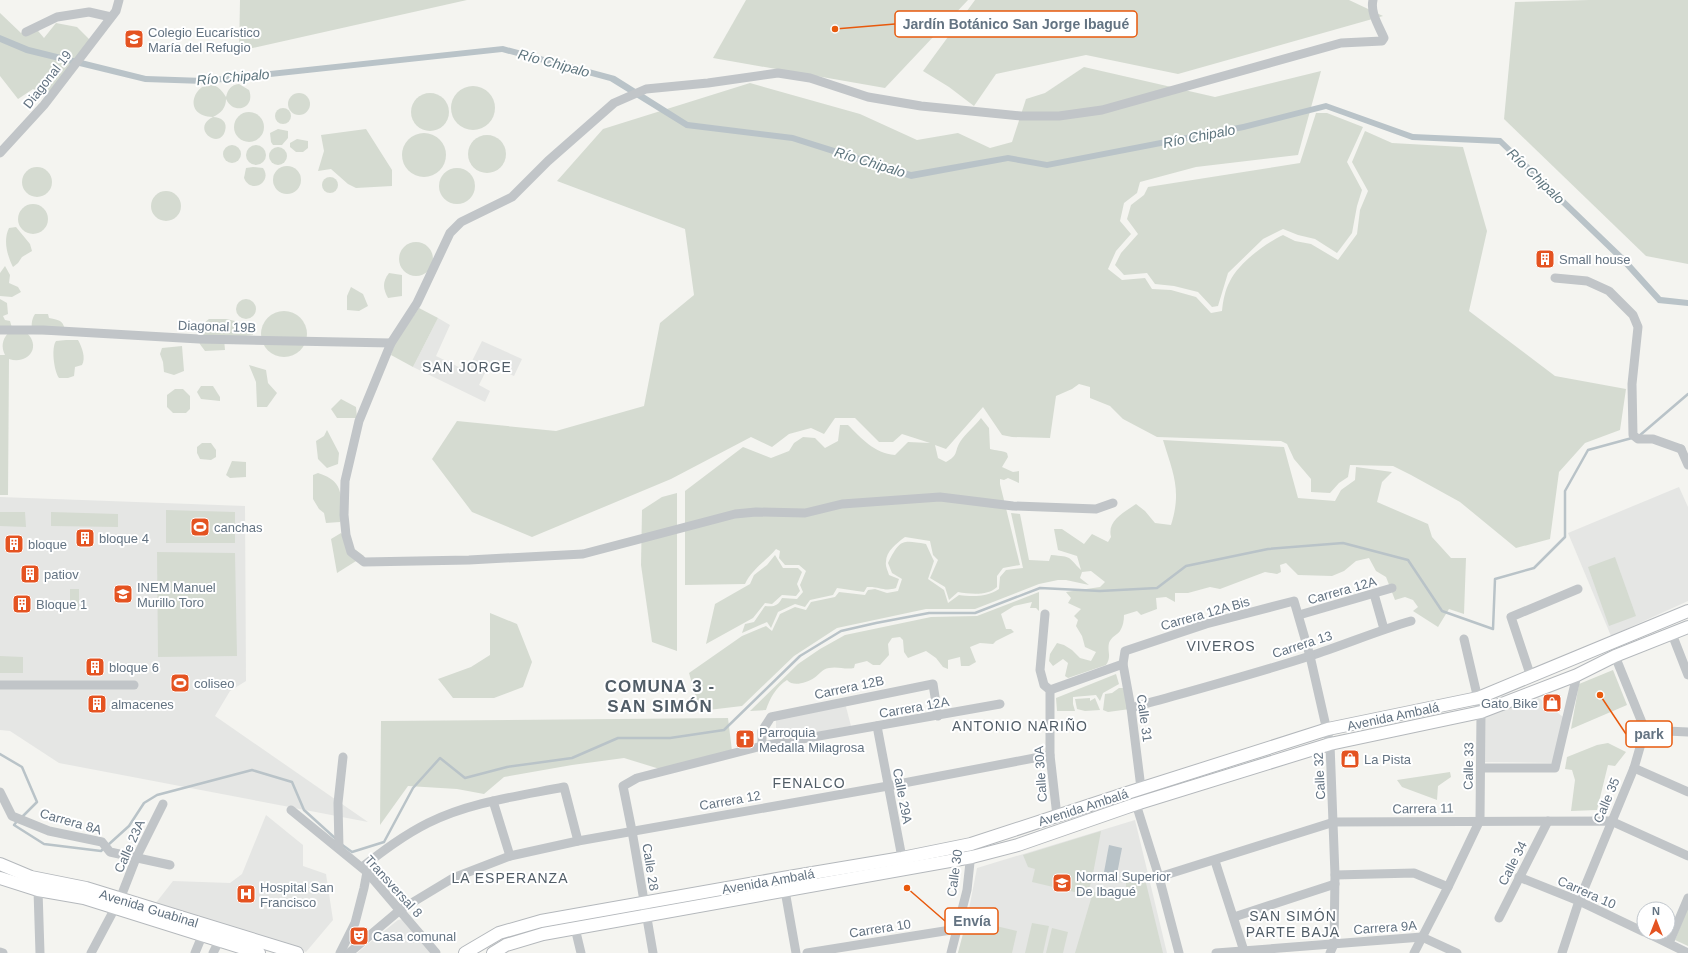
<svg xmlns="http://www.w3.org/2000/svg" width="1688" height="953" viewBox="0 0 1688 953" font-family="Arial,sans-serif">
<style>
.built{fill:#e5e6e4}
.green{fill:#d5dbd1}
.water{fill:#b9c3c8}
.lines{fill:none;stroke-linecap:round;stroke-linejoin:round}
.stream{stroke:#b9c3c8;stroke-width:2.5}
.major-casing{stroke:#b4b8bc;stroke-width:14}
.minor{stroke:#c1c5c8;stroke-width:9}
.major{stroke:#fff;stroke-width:12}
.labels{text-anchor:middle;stroke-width:4;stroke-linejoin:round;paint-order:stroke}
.poi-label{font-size:13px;fill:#637382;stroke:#fff;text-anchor:start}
.street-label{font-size:13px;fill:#637382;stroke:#fff}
.water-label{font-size:14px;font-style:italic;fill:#5f767f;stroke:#fff}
.neighbourhood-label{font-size:14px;letter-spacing:1px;fill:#515d67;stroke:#fff}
.district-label{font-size:17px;font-weight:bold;letter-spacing:1px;fill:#515d67;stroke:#fff}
.leader{fill:none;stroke:#e8590c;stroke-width:1.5}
.callout-dot{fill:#e8590c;stroke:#fff;stroke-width:1.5}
.callout{fill:#fff;stroke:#e8590c;stroke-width:1.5}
.callout-label{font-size:14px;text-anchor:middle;font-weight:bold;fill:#637382}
</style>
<rect width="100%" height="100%" fill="#f4f4f0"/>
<g class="built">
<polygon points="438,318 450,325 436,356 467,371 482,341 522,359 514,376 489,365 479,385 490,391 485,402 413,367"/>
<polygon points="1679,487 1688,507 1688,601 1611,636 1568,533"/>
<polygon points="0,497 245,506 246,681 230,691 215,716 368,822 59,763 10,731 0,730"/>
<polygon points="1539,698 1563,717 1555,763 1484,762 1484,717"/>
<polygon points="845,703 851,726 776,740 776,720"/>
<polygon points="266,815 303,845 303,866 326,874 333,920 306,952 155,904 173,881 230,883 242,874"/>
<polygon points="1135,820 1167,953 958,953 967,919 977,868"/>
<polygon points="403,919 431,953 357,953 398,920"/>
</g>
<g class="green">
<polygon points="240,0 467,0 239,51"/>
<polygon points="746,0 968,0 885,88 713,58"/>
<polygon points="975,0 1349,0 1383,16 1178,74 1086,55 996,74 974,106 949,87 923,71"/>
<polygon points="1589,0 1688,0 1688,264 1646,256 1504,119 1515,2"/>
<polygon points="0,13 21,33 33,25 44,38 56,23 77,27 91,41 46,95 33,89 18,99 0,76"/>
<path d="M1084 67 1215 97 1321 71 1298 155 1196 167 1140 182 1137 193 1124 203 1120 221 1131 234 1116 251 1108 269 1122 280 1145 278 1152 289 1171 290 1196 297 1211 313 1222 311C1223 301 1225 290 1230 281 1239 263 1264 244 1283 235L1295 241 1311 244 1338 260 1357 234 1360 210 1368 191 1352 162 1365 131 1392 143 1463 147 1487 231 1469 311 1555 376 1626 389 1620 430 1585 443 1559 472 1550 539 1516 548 1460 502 1411 475 1393 466 1350 465 1348 477 1339 483 1330 493 1311 492V479L1294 459 1287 444 1281 441 1157 437 1123 419 1110 406 1090 398V387L1079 384 1072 389 1056 396 1050 438 1012 437 1002 435 983 407 946 449 935 445 938 458 946 462C959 455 954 452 960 442 965 434 975 426 981 418L989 428 990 449C996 451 1002 450 1007 453L1008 457 1002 467 1013 472 1019 471V483L1008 478 1004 480 1000 479V484L1020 565 1003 568 997 576V587C988 596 970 594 958 592L949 600 945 587 930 578 938 560 933 555 930 541 905 537C897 543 886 551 886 562 885 566 888 571 889 575L899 579 896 588C884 592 879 586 867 587L864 592 837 588 833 595 810 600 805 607 795 604 778 612 771 628 767 622 742 633 745 624 754 622 765 606C774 607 778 606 782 598L797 599 803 592 800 585 806 571 799 565H785L779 558 780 551 776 549C766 561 752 569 745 584L685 585V491L743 447 771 458 789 451 794 443 803 437 815 438 825 448 838 441 840 425H848C862 439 874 453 895 455L908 442 930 443 902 434 893 442H879L855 418H835L824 434 811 428 789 434 772 447 751 437 671 479 532 537 472 512 432 459 457 421 556 431 644 406 660 323 694 295 685 229 557 181 603 129 750 83 860 114 917 140 958 133 990 148 1012 142 1026 99 1045 93Z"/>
<path d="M239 84 249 90C256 108 234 116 226 99 226 108 221 113 213 117 221 117 228 122 225 131 219 151 190 128 213 117 172 115 206 61 226 97 228 89 231 85 239 84Z"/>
<circle cx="473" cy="108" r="22"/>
<circle cx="430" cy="112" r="19"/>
<circle cx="299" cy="104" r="11"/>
<circle cx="283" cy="116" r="8"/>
<circle cx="249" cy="127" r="15"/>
<polygon points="1316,113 1327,113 1363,127 1347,162 1362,190 1357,206 1352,233 1337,253 1315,239 1298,235 1283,229 1263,239 1228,273 1218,306 1212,307 1198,292 1174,286 1155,284 1147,273 1124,275 1115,265 1121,253 1138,234 1127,219 1131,205 1144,195 1148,187 1300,163"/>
<polygon points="278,129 288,131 288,138 282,145 273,145 271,142 270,133"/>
<polygon points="366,129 392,170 392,186 356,188 348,184 331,169 318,171 324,151 321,135"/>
<circle cx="424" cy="155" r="22"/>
<circle cx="487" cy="154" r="19"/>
<polygon points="297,139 308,141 308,148 303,152 296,152 290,147 290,143"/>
<circle cx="256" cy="155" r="10"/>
<circle cx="232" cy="154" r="9"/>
<circle cx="278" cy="156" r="9"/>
<circle cx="287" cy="180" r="14"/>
<path d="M253 167 263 168C273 182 251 195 244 178L246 168Z"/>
<circle cx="37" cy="182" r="15"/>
<circle cx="457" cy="186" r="18"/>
<circle cx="330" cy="185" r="8"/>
<circle cx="166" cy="206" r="15"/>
<circle cx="33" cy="219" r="15"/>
<path d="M16 227 30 244 32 251 22 257 18 263 13 267C7 255 3 240 9 228Z"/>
<circle cx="416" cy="259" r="17"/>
<polygon points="5,266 10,275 9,283 18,287 21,292 12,297 0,296 0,273"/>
<path d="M389 273 402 275V296L388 298C383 289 382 282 389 273Z"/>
<polygon points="351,287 363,294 368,306 359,311 347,310 347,296"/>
<circle cx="246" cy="309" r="10"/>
<polygon points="0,299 7,303 8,314 3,316 5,320 10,321 12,328 0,330"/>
<polygon points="419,308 438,318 413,367 391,355 395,343"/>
<circle cx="284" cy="334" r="23"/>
<path d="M35 314H48L49 318C64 321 62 321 67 335L33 334C31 327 31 320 35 314Z"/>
<path d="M209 319H226L244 323 253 332V335L224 339 225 350 205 351C203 348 200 345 199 342 197 334 203 323 209 319Z"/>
<path d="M8 333H27C42 348 27 365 9 359L8 495H0V355H5C1 347 2 340 8 333Z"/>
<path d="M66 340H78C82 347 86 358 82 365L75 367 74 376 68 378H59C54 371 51 348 56 341Z"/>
<polygon points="182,346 184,371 174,375 164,372 163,362 160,354 162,348"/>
<polygon points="249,365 266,370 268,383 277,393 267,407 257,407 256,382"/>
<polygon points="201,386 213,386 220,397 220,401 201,399 197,392"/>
<polygon points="175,389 183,389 190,396 190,409 186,413 173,413 167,407 167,395"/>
<polygon points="341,399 356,407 357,418 337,418 331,409"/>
<polygon points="327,430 339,453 338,464 327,468 318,459 316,441 324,436"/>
<path d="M1163 440 1284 447 1298 498 1335 501 1341 490 1355 480 1356 467 1392 472 1382 482 1377 502 1428 524 1432 537 1451 558H1466L1464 614 1449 609 1438 627 1413 611 1418 607 1413 600 1405 597 1395 600 1386 577 1376 571 1369 558 1356 561 1344 571 1332 576 1298 575 1286 563 1280 565 1281 572 1277 574 1265 572 1220 589 1210 587 1188 593H1175V602L1166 597 1156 598 1157 609 1141 615 1137 611 1124 615C1124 621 1123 626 1120 631 1117 635 1111 637 1109 643 1107 652 1112 656 1106 665L1068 678 1065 676 1068 663 1063 659 1053 666 1049 661 1050 654 1057 643 1064 645 1072 650 1080 658 1091 661 1096 652 1085 647 1082 636 1076 626 1078 620 1074 616 1081 609 1068 603 1071 598 1066 592 1100 587 1105 582 1091 571 1082 572 1080 578 1089 585 1066 580H1058L1039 584 975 609H926L837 628 794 656 742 706 700 711 689 673 742 636 766 626 772 631 780 614 795 607 806 610 811 602 835 597 839 592 865 595 868 590 875 589 887 593 898 591 902 579 892 573 888 563C900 539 902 540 926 544L932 557 934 561 928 579 944 590 948 603 959 595C972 597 988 597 999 589L1000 577 1006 570 1023 568 1011 513 1020 514 1029 560 1049 561 1051 555C1073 557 1067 556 1081 570L1077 556 1058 550 1054 529H1062L1084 544 1092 534 1108 542 1111 537C1107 521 1123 513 1136 504L1145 511 1155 523 1171 525C1182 490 1173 473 1163 440Z"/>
<polygon points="202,443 211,443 216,450 216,457 211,460 200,459 197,453 197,447"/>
<polygon points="232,461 246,462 246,477 230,478 226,475"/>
<path d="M318 473C346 482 341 497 340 522L326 523 324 513 319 509 313 499V475Z"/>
<polygon points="677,493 677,651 652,642 641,565 642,510 662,497"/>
<polygon points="166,510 235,512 235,543 166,543"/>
<polygon points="0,512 25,512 26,527 0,526"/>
<polygon points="51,512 118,514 118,527 51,526"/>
<polygon points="341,533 349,545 364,556 337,573 331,539"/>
<polygon points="157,552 235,553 237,656 158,657"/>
<polygon points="775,555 783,568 798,568 802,572 797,584 800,591 796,596 782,595 772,604 765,603 753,618 706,644 715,604 750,584 754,575 767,565"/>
<polygon points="1615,557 1636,616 1609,626 1588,567"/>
<polygon points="70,589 79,589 79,610 70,608"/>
<path d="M1039 592V611L1036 608H1030L1032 602 1014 606 1001 614 1006 629H1011L1014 632 996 641 993 644 980 643 970 647 976 662 969 666H961L960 657 948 660V669L943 667 936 658 926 651 908 658 904 652 903 640 900 637 892 638 888 644 889 655 880 665H873L867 661 855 664 854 668C845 670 838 666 829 668 822 669 819 675 814 678 806 683 793 687 787 680 776 687 770 698 766 710L750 711 798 664 820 649 845 635 931 617 977 616Z"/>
<polygon points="490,613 517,624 532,662 523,687 494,698 453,698 438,679 471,667 490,655"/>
<polygon points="0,656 23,657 23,673 0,673"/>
<polygon points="1613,670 1627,705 1571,729 1579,684"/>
<polygon points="1116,674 1119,684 1103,693 1100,701 1096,695 1073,697 1073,704 1075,711 1057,711 1056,698"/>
<polygon points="1119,688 1123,688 1130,709 1108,712 1103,710 1105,694 1112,693"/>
<polygon points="1090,698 1090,701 1095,698 1100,710 1085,711 1077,709 1075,699"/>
<polygon points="728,718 732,751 663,770 624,758 572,765 504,777 484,794 457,789 408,786 380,825 381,721"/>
<polygon points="1608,743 1626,752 1615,766 1608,765 1597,810 1571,811 1575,780 1572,770 1565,769 1567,757 1597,745"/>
<polygon points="1450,772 1451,777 1438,786 1437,800 1402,787 1397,780"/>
<polygon points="1101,831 1092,879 1087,895 1032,882 1035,869 1028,867 1023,855"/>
<polygon points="1126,882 1146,883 1163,953 1075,953 1093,892 1126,892"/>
<polygon points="1688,907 1688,946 1675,940"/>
<polygon points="967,919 1017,931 1012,953 958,953"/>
<polygon points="1032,923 1049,926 1043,953 1025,953"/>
<polygon points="1052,928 1068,932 1063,953 1046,953"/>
</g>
<g class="water">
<polygon points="0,35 29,47 146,76 204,78 503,46 615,76 688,122 793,135 911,172 1008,155 1047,162 1243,124 1326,103 1413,134 1501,138 1626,258 1661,297 1688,300 1688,306 1658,303 1621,262 1499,144 1412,140 1326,109 1244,130 1047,168 1008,161 911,179 792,141 686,128 610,81 502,52 204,84 145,82 26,53 0,42"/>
<polygon points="1109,845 1122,848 1117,874 1104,872"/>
</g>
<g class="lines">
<g class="stream">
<polyline points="1639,436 1688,394"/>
<polyline points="0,754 22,767 37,802 22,817"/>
<polyline points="18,820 14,825 44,844 101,851 104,848"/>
<polyline points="341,844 352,852 384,842 413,788 440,758 465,778 507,767 572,758 618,738 670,738 724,730 800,656 841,631 876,623 929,613 975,613 1040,588 1100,591 1157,588 1186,566 1268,549 1343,543 1408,560 1442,611 1493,629 1495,579 1534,568 1565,537 1565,491 1588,450 1632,438"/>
<polyline points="108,845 129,826 144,803 157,795 252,770 292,782 304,810 336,839"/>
</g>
<defs>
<g id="major">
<polyline points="0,864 31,877 86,888 297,953"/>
<polyline points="0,878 38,890 84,898 259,953"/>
<polyline points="465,953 499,933 541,921 783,878 902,858 971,844 1127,793 1328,729 1478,698 1688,611"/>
<polyline points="493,953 506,945 543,934 972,857 1018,845 1136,804 1330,744 1481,712 1577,675 1615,656 1688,627"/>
</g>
</defs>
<use href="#major" class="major-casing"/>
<g class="minor">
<polyline points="26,32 57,17 89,12 111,17"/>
<polyline points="0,153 44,105 116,11 119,0"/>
<polyline points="1555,278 1587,281 1609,291 1633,315 1638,327 1632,384 1633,435 1638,439 1653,439 1681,449"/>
<polyline points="0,330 43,330 199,339 391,343"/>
<polyline points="1681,449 1688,465"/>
<path d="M1113 503 1096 509 1013 506 940 497 842 504 805 513 756 512 735 514 583 554 469 560 364 562 351 552 346 535 344 515 345 481 359 421 391 343 417 303 450 233 461 222 512 197 548 161 614 103 646 89 708 83 778 73 810 78 868 97 921 106 1021 116H1059L1102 110 1341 43 1382 41 1384 38C1379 26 1370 13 1373 0"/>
<polyline points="1374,594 1384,629"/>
<polyline points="1045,614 1040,670 1044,685 1050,690 1050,755 1057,816"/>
<polyline points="1299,615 1392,588"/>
<polyline points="1672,634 1688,675"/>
<polyline points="1531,677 1511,617 1578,589"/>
<polyline points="0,685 134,685"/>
<polyline points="1050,690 1123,664"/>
<path d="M1131 708C1191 691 1251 675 1310 656 1344 645 1377 631 1411 621"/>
<polyline points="877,726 903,863"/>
<polyline points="1645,730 1688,732"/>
<polyline points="762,746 762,731 771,717 933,684 938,716"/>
<polyline points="1481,768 1555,768 1577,675"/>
<polyline points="1634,768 1688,792"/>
<polyline points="1141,788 1131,708 1123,664 1125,651 1206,624 1294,601 1310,656 1330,744 1335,875 1334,944 1330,953"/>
<polyline points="0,792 12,816 49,831 102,842 110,852 170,865"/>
<polyline points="493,801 510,856"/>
<polyline points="1136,804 1159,877 1179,953"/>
<polyline points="291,810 367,872 436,953"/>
<polyline points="339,848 338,803 343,757"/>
<polyline points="1215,861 1244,951"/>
<path d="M362 867C383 851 404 835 428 823 470 802 519 796 564 787L578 841"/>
<polyline points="1335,875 1414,873 1448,887"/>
<polyline points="1159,877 1334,822 1611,821 1688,856"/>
<polyline points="1519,877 1579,901 1644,932"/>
<polyline points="784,885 796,953"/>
<polyline points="38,890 40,953"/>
<polyline points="120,899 136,858 163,804"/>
<polyline points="1234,917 1335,884"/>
<polyline points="1499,918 1548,821"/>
<polyline points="575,928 581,953"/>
<polyline points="1647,933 1688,953"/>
<polyline points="1669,943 1688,898"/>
<polyline points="0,952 3,953"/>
<polyline points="91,953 115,908"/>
<polyline points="195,953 202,936"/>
<polyline points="213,953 219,941"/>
<polyline points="340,953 355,923 364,888 367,872"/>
<polyline points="349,953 400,910 453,878 510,856 578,841 888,786 1050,755"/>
<polyline points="653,953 632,831 623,786 637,778 762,746 1000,704"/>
<polyline points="807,953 957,929"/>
<polyline points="951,953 967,890 971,853"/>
<polyline points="1216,953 1422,937 1457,953"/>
<polyline points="1414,953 1448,887 1480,820 1481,712 1464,639"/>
<polyline points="1562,953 1579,901 1634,768 1645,730 1615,656"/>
</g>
<use href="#major" class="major"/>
</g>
<defs>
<symbol id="school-square" viewBox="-11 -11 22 22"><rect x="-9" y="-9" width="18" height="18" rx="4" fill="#e45321" stroke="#fff"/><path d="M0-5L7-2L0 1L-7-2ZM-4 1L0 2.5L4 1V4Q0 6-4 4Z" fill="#fff"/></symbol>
<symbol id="building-square" viewBox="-11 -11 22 22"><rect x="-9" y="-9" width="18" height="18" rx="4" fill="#e45321" stroke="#fff"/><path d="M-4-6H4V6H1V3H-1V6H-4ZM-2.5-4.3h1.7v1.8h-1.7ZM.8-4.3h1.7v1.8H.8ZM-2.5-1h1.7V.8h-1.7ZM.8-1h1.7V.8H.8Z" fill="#fff"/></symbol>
<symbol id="stadium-square" viewBox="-11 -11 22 22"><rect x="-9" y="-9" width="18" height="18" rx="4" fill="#e45321" stroke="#fff"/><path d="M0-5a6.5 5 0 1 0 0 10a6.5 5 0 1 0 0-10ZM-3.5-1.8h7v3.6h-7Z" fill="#fff"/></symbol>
<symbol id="shop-square" viewBox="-11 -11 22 22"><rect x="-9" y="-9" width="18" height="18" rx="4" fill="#e45321" stroke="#fff"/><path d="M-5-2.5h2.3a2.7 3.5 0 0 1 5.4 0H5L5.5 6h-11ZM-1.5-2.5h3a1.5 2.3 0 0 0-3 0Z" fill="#fff"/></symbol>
<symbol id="church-square" viewBox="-11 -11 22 22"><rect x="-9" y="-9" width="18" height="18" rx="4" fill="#e45321" stroke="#fff"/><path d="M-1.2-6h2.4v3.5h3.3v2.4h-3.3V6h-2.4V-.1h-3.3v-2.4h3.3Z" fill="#fff"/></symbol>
<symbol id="university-square" viewBox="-11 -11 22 22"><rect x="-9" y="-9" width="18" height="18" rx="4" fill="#e45321" stroke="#fff"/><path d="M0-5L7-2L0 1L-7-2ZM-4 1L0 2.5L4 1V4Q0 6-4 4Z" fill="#fff"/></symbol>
<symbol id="hospital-square" viewBox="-11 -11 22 22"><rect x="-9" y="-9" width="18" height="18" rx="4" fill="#e45321" stroke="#fff"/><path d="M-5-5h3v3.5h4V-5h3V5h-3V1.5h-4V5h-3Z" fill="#fff"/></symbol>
<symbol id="theatre-square" viewBox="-11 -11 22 22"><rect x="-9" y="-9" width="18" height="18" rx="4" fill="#e45321" stroke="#fff"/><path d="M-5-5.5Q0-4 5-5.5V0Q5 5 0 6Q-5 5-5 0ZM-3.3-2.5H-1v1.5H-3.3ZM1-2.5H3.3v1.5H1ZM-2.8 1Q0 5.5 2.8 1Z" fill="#fff"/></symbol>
</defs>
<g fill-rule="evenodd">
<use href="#school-square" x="123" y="28" width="22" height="22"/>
<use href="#building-square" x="1534" y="248" width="22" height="22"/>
<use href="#stadium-square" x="189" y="516" width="22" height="22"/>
<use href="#building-square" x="74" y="527" width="22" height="22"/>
<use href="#building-square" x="3" y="533" width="22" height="22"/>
<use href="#building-square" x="19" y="563" width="22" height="22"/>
<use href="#school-square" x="112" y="583" width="22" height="22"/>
<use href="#building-square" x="11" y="593" width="22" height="22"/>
<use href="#building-square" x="84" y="656" width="22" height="22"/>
<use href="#stadium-square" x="169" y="672" width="22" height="22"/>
<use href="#shop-square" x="1541" y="692" width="22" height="22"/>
<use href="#building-square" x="86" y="693" width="22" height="22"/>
<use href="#church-square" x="734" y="728" width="22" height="22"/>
<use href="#shop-square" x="1339" y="748" width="22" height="22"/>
<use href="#university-square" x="1051" y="872" width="22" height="22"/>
<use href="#hospital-square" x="235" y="883" width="22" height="22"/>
<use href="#theatre-square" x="348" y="925" width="22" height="22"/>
</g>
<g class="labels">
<g class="poi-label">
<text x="148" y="37">Colegio Eucarístico<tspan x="148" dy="15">María del Refugio</tspan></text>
<text x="1559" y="264">Small house</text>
<text x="214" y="532">canchas</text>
<text x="99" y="543">bloque 4</text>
<text x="28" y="549">bloque</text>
<text x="44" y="579">patiov</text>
<text x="137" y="592">INEM Manuel<tspan x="137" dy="15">Murillo Toro</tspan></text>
<text x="36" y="609">Bloque 1</text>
<text x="109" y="672">bloque 6</text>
<text x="194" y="688">coliseo</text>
<text x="1538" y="708" text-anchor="end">Gato Bike</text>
<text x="111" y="709">almacenes</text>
<text x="759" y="737">Parroquia<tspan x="759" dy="15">Medalla Milagrosa</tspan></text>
<text x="1364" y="764">La Pista</text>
<text x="1076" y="881">Normal Superior<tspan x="1076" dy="15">De Ibagué</tspan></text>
<text x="260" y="892">Hospital San<tspan x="260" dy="15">Francisco</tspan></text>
<text x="373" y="941">Casa comunal</text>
</g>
<g class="street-label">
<text transform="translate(47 79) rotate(-52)" y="5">Diagonal 19</text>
<text transform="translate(217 326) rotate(2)" y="5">Diagonal 19B</text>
<text transform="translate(1342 590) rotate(-16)" y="5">Carrera 12A</text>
<text transform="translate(1205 613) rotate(-16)" y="5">Carrera 12A Bis</text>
<text transform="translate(1302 644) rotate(-18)" y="5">Carrera 13</text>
<text transform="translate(849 687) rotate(-12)" y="5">Carrera 12B</text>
<text transform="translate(914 707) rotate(-10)" y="5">Carrera 12A</text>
<text transform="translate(1393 716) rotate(-12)" y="5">Avenida Ambalá</text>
<text transform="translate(1145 718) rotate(82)" y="5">Calle 31</text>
<text transform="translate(1468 766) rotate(-89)" y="5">Calle 33</text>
<text transform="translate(1040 774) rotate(-94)" y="5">Calle 30A</text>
<text transform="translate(1319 776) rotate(-93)" y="5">Calle 32</text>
<text transform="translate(903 796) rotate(79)" y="5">Calle 29A</text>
<text transform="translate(730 800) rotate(-10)" y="5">Carrera 12</text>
<text transform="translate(1606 800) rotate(-67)" y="5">Calle 35</text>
<text transform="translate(1083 807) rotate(-18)" y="5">Avenida Ambalá</text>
<text transform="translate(1423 808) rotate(-1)" y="5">Carrera 11</text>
<text transform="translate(71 821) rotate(16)" y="5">Carrera 8A</text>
<text transform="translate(129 846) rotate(-66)" y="5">Calle 23A</text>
<text transform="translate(1512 863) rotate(-63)" y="5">Calle 34</text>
<text transform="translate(651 867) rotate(81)" y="5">Calle 28</text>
<text transform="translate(954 873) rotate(-82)" y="5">Calle 30</text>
<text transform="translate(768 881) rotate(-10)" y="5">Avenida Ambalá</text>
<text transform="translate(394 886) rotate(48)" y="5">Transversal 8</text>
<text transform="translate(1587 892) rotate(24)" y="5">Carrera 10</text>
<text transform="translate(149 908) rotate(17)" y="5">Avenida Guabinal</text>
<text transform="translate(1385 927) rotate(-4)" y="5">Carrera 9A</text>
<text transform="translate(880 928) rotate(-9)" y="5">Carrera 10</text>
</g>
<g class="water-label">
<text transform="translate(554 63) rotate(15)" y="5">Río Chipalo</text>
<text transform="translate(233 77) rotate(-5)" y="5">Río Chipalo</text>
<text transform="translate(1199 136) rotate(-11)" y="5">Río Chipalo</text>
<text transform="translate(870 162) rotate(17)" y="5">Río Chipalo</text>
<text transform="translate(1536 176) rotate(44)" y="5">Río Chipalo</text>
</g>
<g class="neighbourhood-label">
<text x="467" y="372">SAN JORGE</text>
<text x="1221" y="651">VIVEROS</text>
<text x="1020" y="731">ANTONIO NARIÑO</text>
<text x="809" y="788">FENALCO</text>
<text x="510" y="883">LA ESPERANZA</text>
<text x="1293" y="921">SAN SIMÓN<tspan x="1293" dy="16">PARTE BAJA</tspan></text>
</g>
<g class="district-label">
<text x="660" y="692">COMUNA 3 -<tspan x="660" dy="20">SAN SIMÓN</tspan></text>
</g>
</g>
<path class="leader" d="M835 29L895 24M1600 695L1626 734M907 888L945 921"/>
<g class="callout-dot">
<circle cx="835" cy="29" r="4"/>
<circle cx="1600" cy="695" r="4"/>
<circle cx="907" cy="888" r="4"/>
</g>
<g class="callout">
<rect x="895" y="11" width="242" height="26" rx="4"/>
<rect x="1626" y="721" width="46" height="26" rx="4"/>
<rect x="945" y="908" width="53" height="26" rx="4"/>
</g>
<g class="callout-label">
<text x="1016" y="29">Jardín Botánico San Jorge Ibagué</text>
<text x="1649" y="739">park</text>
<text x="972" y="926">Envía</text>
</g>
<g transform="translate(1656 921)"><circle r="19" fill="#ffffff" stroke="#c1c7cd"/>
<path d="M0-3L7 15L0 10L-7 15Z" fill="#e45321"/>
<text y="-6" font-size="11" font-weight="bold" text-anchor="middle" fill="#637382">N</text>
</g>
</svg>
